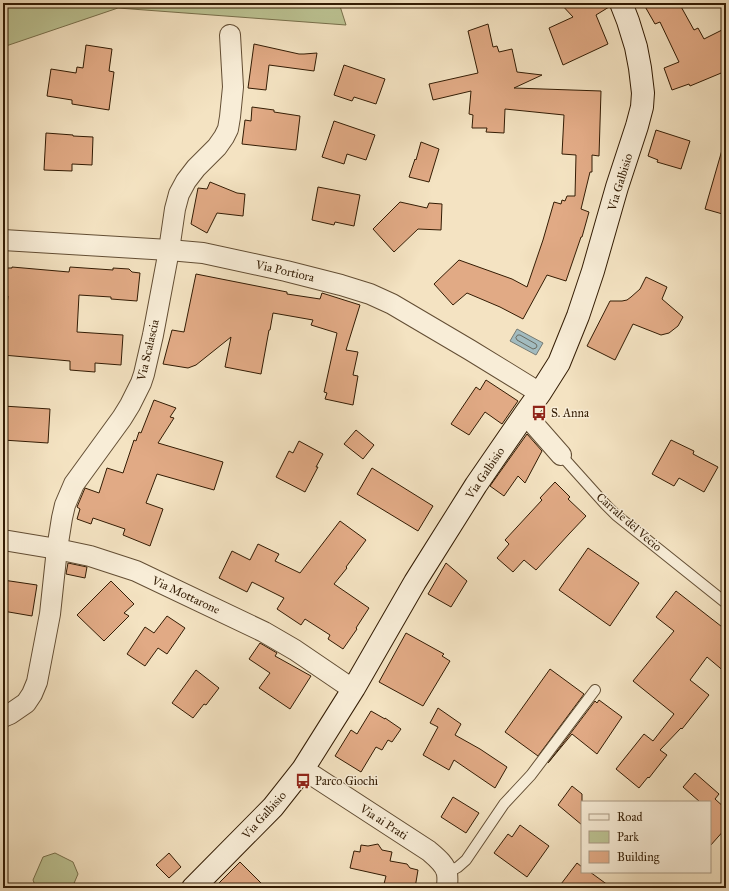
<svg xmlns="http://www.w3.org/2000/svg" width="729" height="891" viewBox="0 0 729 891" font-family="'IM FELL Great Primer',serif">
<style>
.green{fill:#bcc393;stroke:#78704c}
.water{fill:#a2bbbf;stroke:#767b74}
.lines{fill:none;stroke-linecap:round;stroke-linejoin:round}
.shore{stroke:#6a6c62;stroke-width:1}
.building{fill:#e1aa85;stroke:#331c04}
.lane-casing{stroke:#634e34;stroke-width:12}
.street-casing{stroke:#634e34;stroke-width:22}
.secondary-casing{stroke:#331c04;stroke-width:24}
.lane{stroke:#f8edd7;stroke-width:10}
.street{stroke:#f8edd7;stroke-width:20}
.secondary{stroke:#f8edd7;stroke-width:22}
.labels{text-anchor:middle;stroke-width:3;stroke-linejoin:round;paint-order:stroke}
.street-label{font-size:12px;fill:#331c04;stroke:#f8edd7}
.poi-label{font-size:12px;fill:#331c04;stroke:#f8edd7;text-anchor:start}
</style>
<rect width="100%" height="100%" fill="#f4e3c2"/>
<filter id="stains"><feTurbulence type="fractalNoise" baseFrequency=".005" numOctaves="4"/><feColorMatrix values="0 0 0 0 .2 0 0 0 0 .09 0 0 0 0 .02 0 0 0 .5 -.17"/></filter>
<radialGradient id="worn" r=".72"><stop offset=".6" stop-color="#630" stop-opacity="0"/><stop offset="1" stop-color="#630" stop-opacity=".3"/></radialGradient>
<g class="green">
<polygon points="3,3 339,3 346,25 118,8 3,47"/>
<polygon points="55,853 73,862 78,874 72,888 36,888 33,880 43,857"/>
</g>
<polygon class="water" points="517,329 543,343 536,355 510,341"/>
<g class="lines">
<polygon class="shore" points="518,335 520,335 536,344 537,346 536,348 533,349 517,340 516,338"/>
</g>
<g class="building">
<polygon points="560,3 609,3 609,7 596,15 608,44 563,65 549,28 573,17"/>
<polygon points="643,3 679,3 694,30 698,28 704,39 726,28 726,71 690,86 689,84 672,90 664,68 679,62 660,22 655,24"/>
<polygon points="488,24 493,47 497,46 499,52 512,49 517,72 542,75 514,88 601,91 599,156 592,155 592,172 590,172 581,209 589,212 582,237 581,237 566,281 547,275 523,319 500,307 467,293 453,305 434,284 459,260 512,279 527,287 543,240 554,202 561,204 562,200 565,201 567,196 575,196 576,155 562,154 564,115 505,109 504,133 486,132 487,128 472,128 473,115 469,114 471,91 433,100 429,84 478,73 468,31"/>
<polygon points="254,44 299,54 304,54 317,53 314,71 269,65 266,90 248,88"/>
<polygon points="86,45 112,49 109,71 114,72 109,110 72,104 72,100 47,96 51,69 76,73 77,67 83,68"/>
<polygon points="344,65 385,79 376,104 354,97 352,101 334,95"/>
<polygon points="252,107 274,110 274,112 300,116 296,150 242,144 245,120 251,121"/>
<polygon points="334,121 375,135 366,160 347,154 344,164 322,157"/>
<polygon points="656,130 690,141 681,169 657,162 658,160 648,156"/>
<polygon points="46,133 73,135 73,136 93,137 92,165 72,164 72,171 44,170"/>
<polygon points="421,142 439,149 429,182 409,177 415,159 416,160"/>
<polygon points="722,150 726,151 726,215 705,209"/>
<polygon points="210,182 237,193 245,194 243,216 217,213 207,233 191,224 198,188 207,189"/>
<polygon points="318,187 360,195 354,226 335,222 334,225 312,220"/>
<polygon points="400,202 427,208 429,203 442,204 441,230 418,229 394,252 373,229"/>
<polygon points="12,267 69,272 70,267 113,270 113,268 129,269 132,272 140,273 137,301 111,299 111,297 79,295 77,332 123,335 121,365 95,363 95,372 70,370 70,361 3,355 3,324 5,325 8,296 4,295 6,268 12,268"/>
<polygon points="196,274 287,292 287,294 320,299 322,293 360,305 346,350 358,352 353,375 358,376 353,405 325,399 327,393 324,392 337,333 311,325 313,320 273,313 270,330 269,330 261,374 225,367 231,337 196,365 188,368 163,364 172,330 184,332"/>
<polygon points="646,277 667,287 662,299 683,317 678,326 669,333 661,335 633,324 615,360 587,346 610,301 622,301 627,300 631,297 640,289"/>
<polygon points="486,380 518,401 502,424 485,412 469,435 451,424 476,387 480,390"/>
<polygon points="154,400 176,408 170,417 174,418 158,443 223,462 214,490 157,474 146,503 163,509 150,546 123,535 125,529 93,518 91,524 77,519 80,509 77,507 85,488 99,493 107,468 123,473 134,440 136,441 139,432 141,433"/>
<polygon points="3,406 50,409 48,443 3,440"/>
<polygon points="356,430 374,445 363,459 344,444"/>
<polygon points="527,434 542,451 525,483 518,476 504,496 490,486"/>
<polygon points="671,440 694,451 693,454 718,467 704,492 679,478 674,486 652,474"/>
<polygon points="299,441 323,454 316,467 318,467 305,492 276,477 289,451 293,453"/>
<polygon points="372,468 433,506 418,531 357,494"/>
<polygon points="555,482 570,497 568,499 586,516 569,534 536,570 524,560 513,572 497,558 509,544 505,540 542,500 540,498"/>
<polygon points="340,521 366,540 346,567 347,568 334,584 369,608 356,628 357,629 343,649 328,639 330,635 305,619 301,625 277,609 284,598 252,582 247,592 219,578 232,551 250,560 258,544 279,554 275,561 300,573"/>
<polygon points="588,548 639,583 610,626 559,590"/>
<polygon points="68,563 87,567 85,578 66,574"/>
<polygon points="446,563 467,581 451,607 428,594"/>
<polygon points="3,580 37,585 32,616 3,611"/>
<polygon points="111,581 134,604 124,613 129,616 104,641 77,615"/>
<polygon points="676,591 726,630 726,673 707,657 690,680 709,695 682,729 681,728 660,750 667,755 649,778 648,777 639,788 616,769 644,734 653,741 674,714 633,681 674,631 656,617"/>
<polygon points="167,616 185,628 167,654 158,648 145,666 127,654 145,627 154,633"/>
<polygon points="406,633 444,654 442,656 450,661 423,706 379,682"/>
<polygon points="260,643 277,653 275,656 311,676 290,709 259,688 270,673 249,659"/>
<polygon points="550,669 584,694 538,756 505,732"/>
<polygon points="196,670 219,688 206,705 204,704 193,718 172,703"/>
<polygon points="599,700 622,717 597,754 572,734 548,763 595,701 597,703"/>
<polygon points="438,708 461,724 455,735 480,749 507,767 495,788 454,760 449,770 423,755 438,727 430,723"/>
<polygon points="371,711 385,719 385,718 401,729 392,742 388,740 382,750 376,747 361,772 335,756 351,730 357,734"/>
<polygon points="695,773 719,794 715,799 726,809 726,828 710,846 710,802 700,802 683,787"/>
<polygon points="572,786 582,794 582,825 558,805"/>
<polygon points="453,797 479,813 466,833 441,817"/>
<polygon points="520,825 549,846 527,877 494,853 508,834 512,837"/>
<polygon points="378,844 382,850 392,852 390,861 407,864 410,868 418,870 415,888 383,888 386,876 350,868 354,851 360,852 361,845 368,846"/>
<polygon points="169,853 181,867 169,878 156,865"/>
<polygon points="240,862 266,888 214,888"/>
<polygon points="577,863 582,867 582,872 590,872 612,888 558,888"/>
</g>
<g class="lines">
<defs>
<g id="lane">
<polyline points="561,455 605,504 616,515 726,603"/>
<polyline points="447,873 458,867 466,860 504,804 531,775 595,690"/>
</g>
<g id="street">
<polyline points="3,240 169,250 203,253 286,271 341,285 370,294 392,304 470,350 540,393"/>
<polyline points="525,414 561,455"/>
<polyline points="3,540 57,549 90,556 136,571 264,632 295,650 345,684 354,688"/>
<polyline points="3,717 10,714 26,703 32,694 37,682 50,614 57,549 62,518 65,505 74,484 122,418 130,405 141,383 144,374 153,335 169,250 175,209 179,194 186,181 196,168 217,147 224,137 228,129 230,117 233,87 230,35"/>
<path d="M303 769 429 851C436 857 446 865 447 874 448 879 447 884 447 888"/>
</g>
<polyline id="secondary" points="193,888 273,807 303,769 354,688 415,582 476,485 525,414 540,393 559,363 578,316 593,271 617,187 637,126 642,107 643,93 640,68 636,47 628,21 621,3"/>
</defs>
<use href="#lane" class="lane-casing"/>
<use href="#street" class="street-casing"/>
<use href="#secondary" class="secondary-casing"/>
<use href="#lane" class="lane"/>
<use href="#street" class="street"/>
<use href="#secondary" class="secondary"/>
</g>
<defs>
<symbol id="bus-bare" viewBox="-9 -9 18 18"><path d="M-5-6H5V4H4V6H2V4H-2V6H-4V4H-5ZM-3.5-4V0h7V-4ZM-3.5 1.2v1.5H-2V1.2ZM2 1.2v1.5H3.5V1.2Z" fill="#8f2418" stroke="#f8edd7" stroke-width="2.5" paint-order="stroke"/></symbol>
</defs>
<g fill-rule="evenodd">
<use href="#bus-bare" x="528" y="402" width="22" height="22"/>
<use href="#bus-bare" x="292" y="770" width="22" height="22"/>
</g>
<g class="labels">
<g class="street-label">
<text transform="translate(620 182) rotate(-73)" y="4">Via Galbisio</text>
<text transform="translate(285 271) rotate(13)" y="4">Via Portiora</text>
<text transform="translate(148 350) rotate(-77)" y="4">Via Scalascia</text>
<text transform="translate(485 473) rotate(-56)" y="4">Via Galbisio</text>
<text transform="translate(629 522) rotate(41)" y="4">Carrale del Vecio</text>
<text transform="translate(186 595) rotate(25)" y="4">Via Mottarone</text>
<text transform="translate(264 815) rotate(-48)" y="4">Via Galbisio</text>
<text transform="translate(384 822) rotate(33)" y="4">Via ai Prati</text>
</g>
<g class="poi-label">
<text x="551" y="417">S. Anna</text>
<text x="315" y="785">Parco Giochi</text>
</g>
</g>
<rect width="729" height="891" fill="none" stroke="#f4e3c2" stroke-width="16"/>
<rect x="4" y="4" width="721" height="883" fill="none" stroke="#331c04" stroke-width="2"/>
<rect x="8" y="8" width="713" height="875" fill="none" stroke="#331c04"/>
<rect x="581" y="801" width="130" height="72" fill="#f8edd7" stroke="#a99983"/>
<rect x="589" y="814" width="20" height="6" fill="#f8edd7" stroke="#a99983"/>
<text x="617" y="821" font-size="12" fill="#331c04">Road</text>
<rect x="589" y="831" width="20" height="12" fill="#bcc393" stroke="#a99983"/>
<text x="617" y="841" font-size="12" fill="#331c04">Park</text>
<rect x="589" y="851" width="20" height="12" fill="#e1aa85" stroke="#a99983"/>
<text x="617" y="861" font-size="12" fill="#331c04">Building</text>
<rect width="100%" height="100%" filter="url(#stains)"/>
<rect width="100%" height="100%" fill="url(#worn)"/>
</svg>
